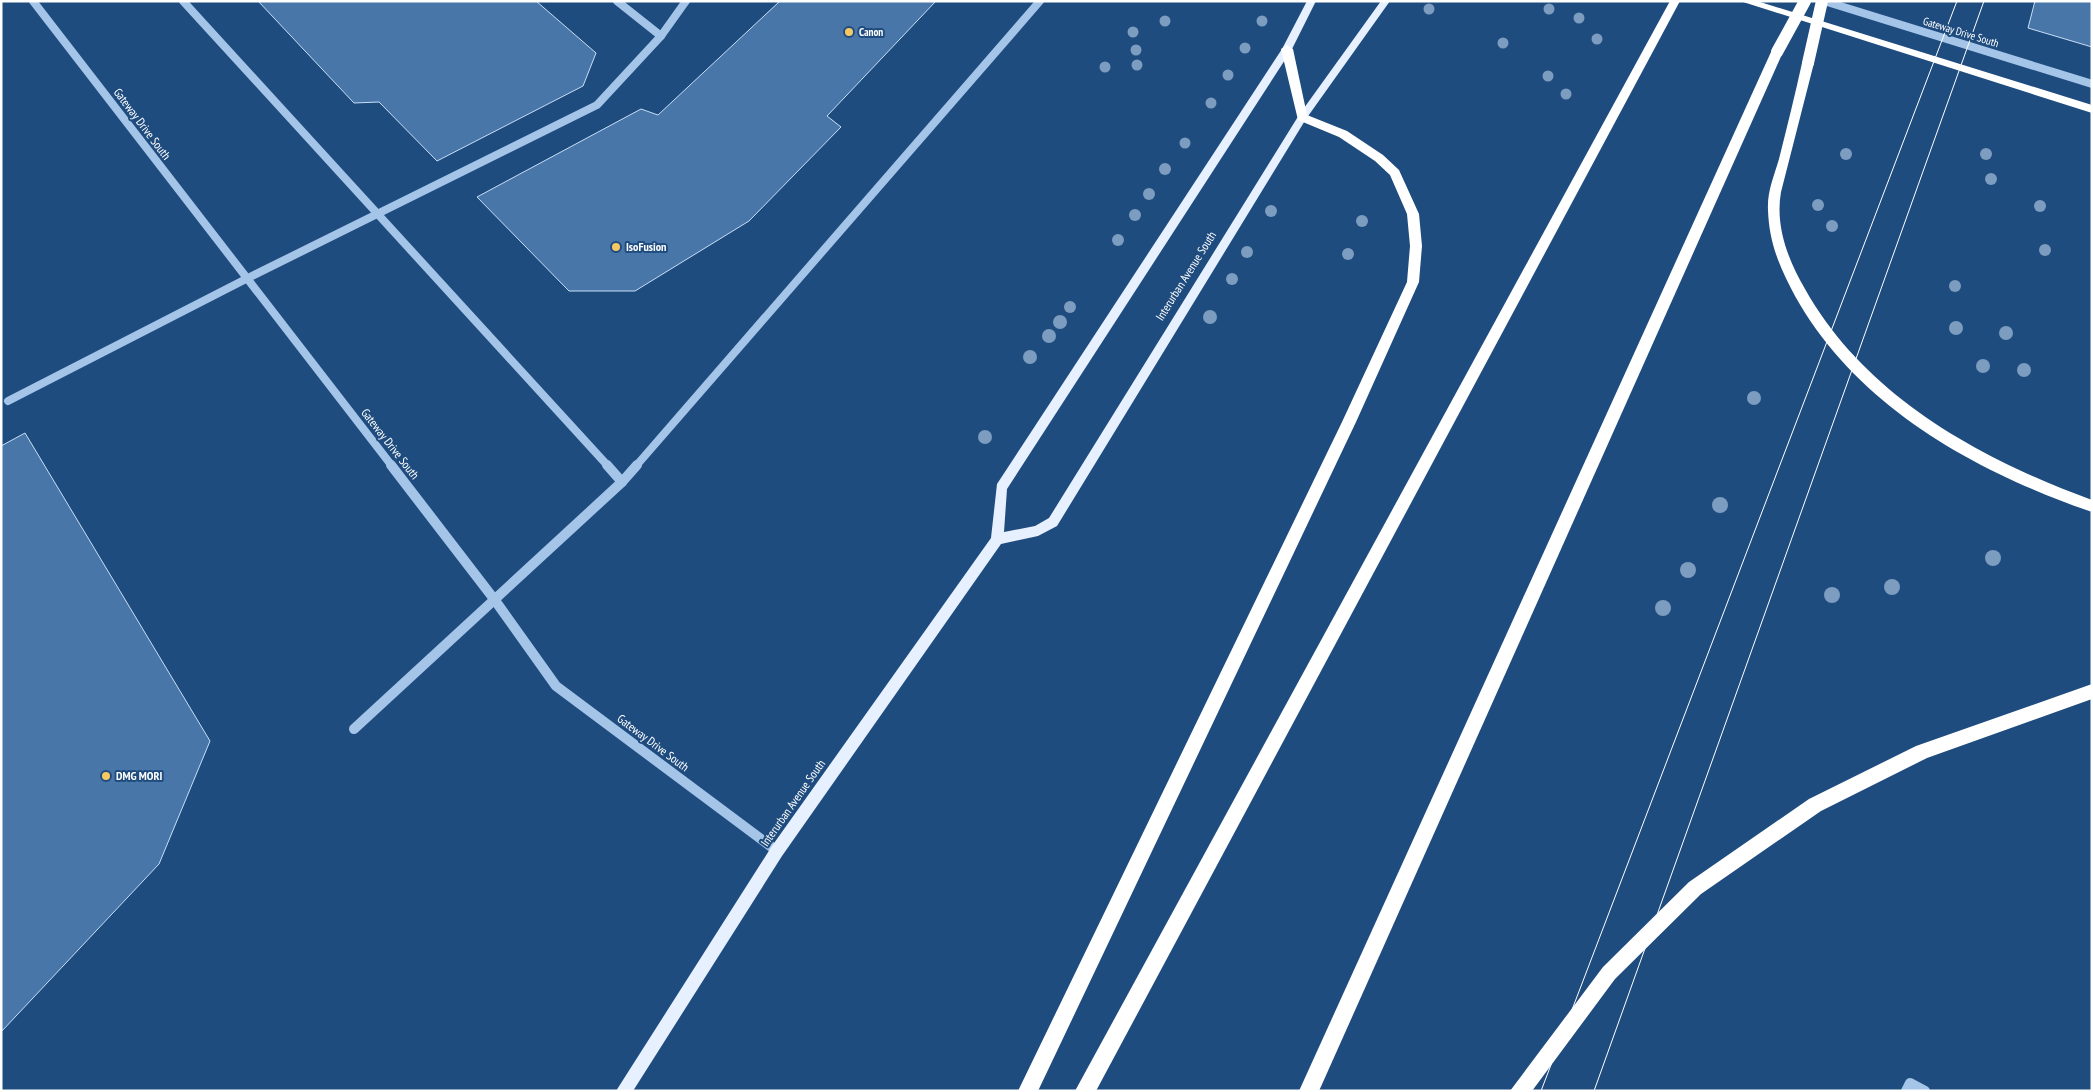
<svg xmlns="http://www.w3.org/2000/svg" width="2093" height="1092" viewBox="0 0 2093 1092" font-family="'PT Sans Narrow',sans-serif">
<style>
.building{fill:#4876a9;stroke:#c8def6}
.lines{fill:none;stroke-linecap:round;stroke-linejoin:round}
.minor-far1{stroke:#a4c4e8;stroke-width:8}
.minor{stroke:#a4c4e8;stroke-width:10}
.major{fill:#e6f0fe;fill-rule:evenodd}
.highway{fill:#fff;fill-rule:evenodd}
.tram{stroke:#fff;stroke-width:1}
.highway-bridge{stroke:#fff;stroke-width:12}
.tree{fill:#7c9cc0}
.poi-dot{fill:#f6c864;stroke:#1f4c7f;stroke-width:2}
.labels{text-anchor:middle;stroke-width:4;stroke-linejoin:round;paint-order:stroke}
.far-poi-label{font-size:11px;font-weight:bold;fill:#fff;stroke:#1f4c7f;text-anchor:start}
.far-street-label{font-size:11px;fill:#fff;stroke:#1f4c7f}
.street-label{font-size:12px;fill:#fff;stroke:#1f4c7f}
.poi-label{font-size:12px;font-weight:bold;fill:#fff;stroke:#1f4c7f;text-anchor:start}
</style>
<rect width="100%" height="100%" fill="#1f4c7f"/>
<g class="building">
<polygon points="258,1 536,1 596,53 583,86 437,161 379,102 354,103"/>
<polygon points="780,1 936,1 827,116 841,127 749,221 635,291 569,291 477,197 641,109 658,115"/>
<polygon points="2035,1 2092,1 2092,47 2028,28"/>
<polygon points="25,433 210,741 159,864 1,1032 1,446"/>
</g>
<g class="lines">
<g class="minor-far1">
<polyline points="33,1 392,466"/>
<polyline points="183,1 608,466"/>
<polyline points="617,1 661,36"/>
<polyline points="1824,1 2092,84"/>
<polyline points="8,401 246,279 597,105 661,36 686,1"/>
<polyline points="636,466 1040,1"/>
</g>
<g class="minor">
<polyline points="391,465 494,599 556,686 777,851"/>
<polyline points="607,465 622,482"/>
<polyline points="354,729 622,482 637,465"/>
<polyline points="1906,1091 1910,1083 1925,1091"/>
</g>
<polygon class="major" points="1307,1 1316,1 1292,49 1007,489 1004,532 1035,526 1049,518 1299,115 1381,1 1390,1 1306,119 1057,526 1038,536 1001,544 782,856 633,1091 616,1091 772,846 991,538 997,484 1282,49"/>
<g class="highway">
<polygon points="1670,1 1680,1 1096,1091 1075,1091"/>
<polygon points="1740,1 1757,1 2092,105 2092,113"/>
<polygon points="1287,45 1293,49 1307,115 1347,131 1383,155 1399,170 1419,214 1422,246 1419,282 1356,422 1038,1091 1018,1091 1342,422 1407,282 1410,246 1407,214 1390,175 1375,161 1339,137 1298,120 1281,49"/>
<polygon points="1777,48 1783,52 1319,1091 1299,1091 1771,52"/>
<path d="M1808 59 1814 63 1781 192C1775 226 1788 260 1805 289 1865 396 1980 459 2092 500V512C1976 472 1857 407 1795 296 1780 268 1769 243 1768 210 1767 192 1774 176 1779 159 1787 127 1795 95 1802 63Z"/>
<polygon points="2092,684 2092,699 1927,758 1821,811 1701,894 1615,979 1532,1091 1510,1091 1603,967 1689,882 1809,799 1916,746"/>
</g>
<g class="tram">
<polyline points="1541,1091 1957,1"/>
<polyline points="1594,1091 1984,1"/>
</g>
<g class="highway-bridge">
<polyline points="1777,52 1805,1"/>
<polyline points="1808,63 1822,1"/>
</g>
</g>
<g class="tree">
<circle cx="1429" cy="9" r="5.5"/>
<circle cx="1549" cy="9" r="5.5"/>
<circle cx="1579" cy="18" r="5.5"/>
<circle cx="1165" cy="21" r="5.5"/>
<circle cx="1262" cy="21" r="5.5"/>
<circle cx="1133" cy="32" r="5.5"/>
<circle cx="1597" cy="39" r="5.5"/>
<circle cx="1503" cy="43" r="5.5"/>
<circle cx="1245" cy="48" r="5.5"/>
<circle cx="1136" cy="50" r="5.5"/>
<circle cx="1137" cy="65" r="5.5"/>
<circle cx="1105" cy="67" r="5.5"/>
<circle cx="1228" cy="75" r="5.5"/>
<circle cx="1548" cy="76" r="5.5"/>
<circle cx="1566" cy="94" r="5.5"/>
<circle cx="1211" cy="103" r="5.5"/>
<circle cx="1185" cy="143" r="5.5"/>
<circle cx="1846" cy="154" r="6"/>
<circle cx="1986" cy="154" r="6"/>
<circle cx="1165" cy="169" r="6"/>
<circle cx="1991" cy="179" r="6"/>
<circle cx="1149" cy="194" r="6"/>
<circle cx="1818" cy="205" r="6"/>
<circle cx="2040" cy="206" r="6"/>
<circle cx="1271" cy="211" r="6"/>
<circle cx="1135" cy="215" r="6"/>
<circle cx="1362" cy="221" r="6"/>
<circle cx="1832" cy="226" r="6"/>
<circle cx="1118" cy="240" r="6"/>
<circle cx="2045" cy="250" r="6"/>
<circle cx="1247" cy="252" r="6"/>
<circle cx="1348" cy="254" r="6"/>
<circle cx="1232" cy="279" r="6"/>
<circle cx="1955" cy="286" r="6"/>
<circle cx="1070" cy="307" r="6"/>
<circle cx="1210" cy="317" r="7"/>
<circle cx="1060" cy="322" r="7"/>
<circle cx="1956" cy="328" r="7"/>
<circle cx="2006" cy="333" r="7"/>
<circle cx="1049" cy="336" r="7"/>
<circle cx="1030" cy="357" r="7"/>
<circle cx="1983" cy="366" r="7"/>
<circle cx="2024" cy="370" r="7"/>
<circle cx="1754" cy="398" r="7"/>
<circle cx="985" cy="437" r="7"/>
<circle cx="1720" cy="505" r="8"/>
<circle cx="1993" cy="558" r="8"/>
<circle cx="1688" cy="570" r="8"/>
<circle cx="1892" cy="587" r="8"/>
<circle cx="1832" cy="595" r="8"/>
<circle cx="1663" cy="608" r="8"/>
</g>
<g class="poi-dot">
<circle cx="849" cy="32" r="5"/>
<circle cx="616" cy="247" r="5"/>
<circle cx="106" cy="776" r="5"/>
</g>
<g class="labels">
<g class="far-poi-label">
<text x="859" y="36">Canon</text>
</g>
<g class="far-street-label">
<text transform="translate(1961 32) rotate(17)" y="4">Gateway Drive South</text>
</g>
<g class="street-label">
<text transform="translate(142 124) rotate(53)" y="4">Gateway Drive South</text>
<text transform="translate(1186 276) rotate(-58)" y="4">Interurban Avenue South</text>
<text transform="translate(390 444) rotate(52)" y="4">Gateway Drive South</text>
<text transform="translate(653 743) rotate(37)" y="4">Gateway Drive South</text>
<text transform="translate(793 803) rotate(-55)" y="4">Interurban Avenue South</text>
</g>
<g class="poi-label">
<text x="626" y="251">IsoFusion</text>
<text x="116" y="780">DMG MORI</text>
</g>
</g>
<rect width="2093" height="1092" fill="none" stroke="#ffffff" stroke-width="5"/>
</svg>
